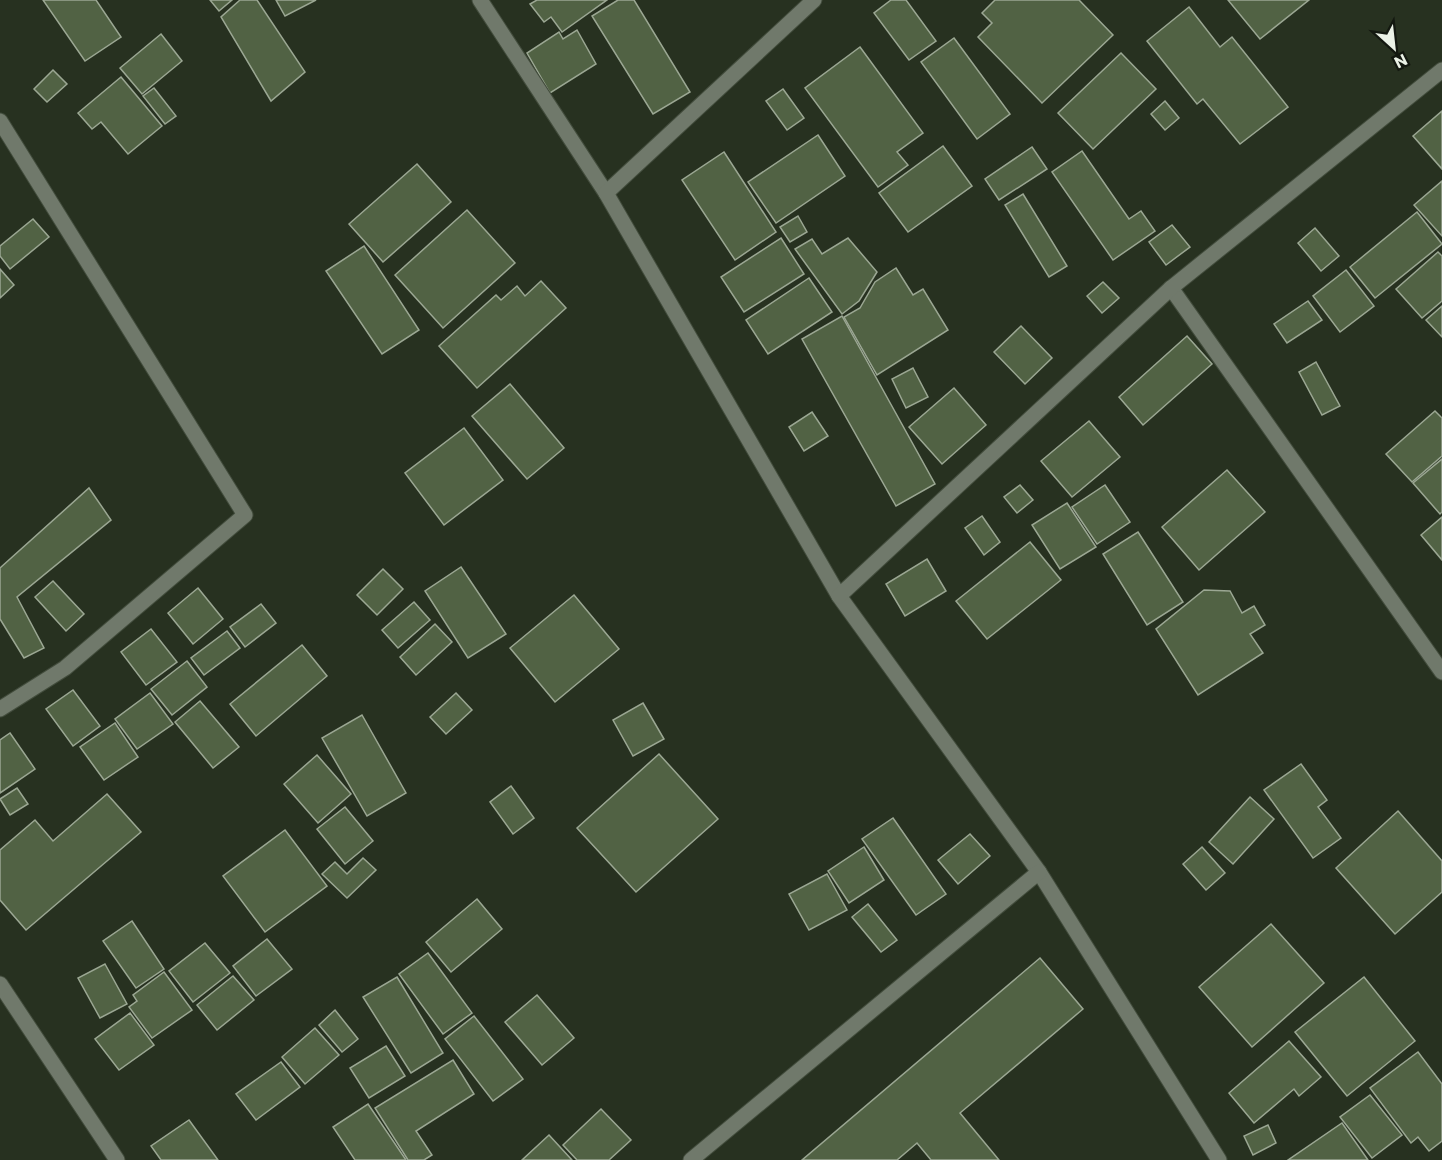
<svg xmlns="http://www.w3.org/2000/svg" width="1442" height="1160" viewBox="0 0 1442 1160" font-family="Commissioner,sans-serif">
<style>
.building{fill:#516244;stroke:#9ba793;stroke-width:1.5}
.lines{fill:none;stroke-linecap:round;stroke-linejoin:round}
.minor-casing{stroke:#424c3c;stroke-width:17}
.minor{stroke:#70796b;stroke-width:15}
</style>
<rect width="100%" height="100%" fill="#273120"/>
<g class="building">
<polygon points="43,0 96,0 121,37 85,61"/>
<polygon points="210,0 232,0 219,11"/>
<polygon points="240,0 257,0 305,72 271,101 221,17"/>
<polygon points="276,0 316,0 285,16"/>
<polygon points="537,0 607,0 562,32 551,17 544,22 530,4"/>
<polygon points="618,0 634,0 690,92 653,114 592,16"/>
<polygon points="891,0 906,0 936,41 909,60 874,13"/>
<polygon points="995,0 1079,0 1113,35 1042,103 978,37 992,23 982,13"/>
<polygon points="1228,0 1309,0 1260,39"/>
<polygon points="1189,7 1220,47 1232,37 1288,107 1240,144 1203,99 1197,104 1147,41"/>
<polygon points="577,30 596,64 550,93 527,53 559,32 563,39"/>
<polygon points="161,34 182,61 142,94 120,68"/>
<polygon points="954,38 1010,114 977,139 921,62"/>
<polygon points="860,47 923,133 897,152 908,165 878,187 805,88"/>
<polygon points="1121,53 1156,89 1093,149 1058,113"/>
<polygon points="53,70 67,84 47,102 34,89"/>
<polygon points="121,77 162,126 128,154 101,122 92,129 78,113"/>
<polygon points="154,88 176,116 165,124 143,96"/>
<polygon points="783,89 804,118 787,130 766,101"/>
<polygon points="1165,101 1179,118 1165,130 1151,114"/>
<polygon points="1442,111 1442,169 1413,136"/>
<polygon points="818,135 845,176 776,223 748,182"/>
<polygon points="943,146 972,186 908,232 879,193"/>
<polygon points="1032,147 1047,169 999,200 985,179"/>
<polygon points="1082,151 1129,219 1141,211 1155,231 1113,260 1052,172"/>
<polygon points="724,152 776,232 735,260 682,180"/>
<polygon points="417,164 451,202 383,262 349,224"/>
<polygon points="1442,181 1442,236 1414,205"/>
<polygon points="1023,194 1067,266 1049,277 1005,205"/>
<polygon points="467,210 515,263 443,328 395,275"/>
<polygon points="1417,212 1442,244 1375,298 1350,267"/>
<polygon points="798,216 807,232 790,242 780,227"/>
<polygon points="33,219 49,237 10,269 0,256 0,246"/>
<polygon points="1172,225 1190,247 1166,265 1149,242"/>
<polygon points="1315,228 1339,256 1321,271 1298,243"/>
<polygon points="781,238 804,274 744,312 721,277"/>
<polygon points="848,238 877,272 859,301 842,314 795,249 812,239 822,254"/>
<polygon points="364,246 419,330 382,354 326,271"/>
<polygon points="1438,252 1442,256 1442,301 1422,318 1396,289"/>
<polygon points="896,268 913,295 923,289 948,330 877,375 844,317 860,308 875,282"/>
<polygon points="0,269 14,285 0,298"/>
<polygon points="1346,270 1374,306 1340,332 1313,296"/>
<polygon points="809,278 832,312 768,354 746,320"/>
<polygon points="541,281 566,308 477,388 439,346 496,295 501,300 517,286 525,296"/>
<polygon points="1103,282 1119,298 1102,313 1087,296"/>
<polygon points="1308,301 1322,320 1287,343 1274,324"/>
<polygon points="1442,306 1442,337 1426,320"/>
<polygon points="842,316 935,484 896,506 802,339"/>
<polygon points="1021,326 1052,358 1025,384 994,352"/>
<polygon points="1187,336 1212,364 1143,425 1119,397"/>
<polygon points="1316,362 1340,406 1322,415 1299,372"/>
<polygon points="913,368 928,397 906,408 892,379"/>
<polygon points="510,384 564,448 527,479 472,416"/>
<polygon points="954,388 986,425 942,464 909,427"/>
<polygon points="1435,411 1442,418 1442,456 1412,482 1386,454"/>
<polygon points="812,412 828,436 804,451 789,427"/>
<polygon points="1089,421 1120,457 1072,497 1041,461"/>
<polygon points="464,428 503,480 444,525 405,473"/>
<polygon points="1442,459 1442,512 1440,514 1413,483"/>
<polygon points="1227,470 1265,512 1199,570 1162,527"/>
<polygon points="1020,485 1033,500 1017,513 1004,497"/>
<polygon points="1105,485 1130,522 1097,544 1072,507"/>
<polygon points="89,488 111,520 17,597 44,648 24,658 0,619 0,568"/>
<polygon points="1067,503 1096,547 1060,569 1032,525"/>
<polygon points="982,516 1000,542 984,555 965,528"/>
<polygon points="1442,517 1442,560 1421,535"/>
<polygon points="1138,532 1183,602 1147,625 1103,554"/>
<polygon points="1030,542 1061,580 987,639 956,601"/>
<polygon points="927,559 946,591 905,616 886,584"/>
<polygon points="461,567 506,634 468,658 425,591"/>
<polygon points="383,569 403,589 377,615 357,595"/>
<polygon points="53,581 84,614 66,631 35,597"/>
<polygon points="198,588 223,619 193,644 168,613"/>
<polygon points="1204,590 1230,591 1242,613 1254,606 1265,625 1250,634 1263,653 1198,695 1156,629"/>
<polygon points="574,595 619,649 555,702 510,648"/>
<polygon points="414,602 430,620 398,648 382,630"/>
<polygon points="261,604 276,623 245,647 230,627"/>
<polygon points="435,624 452,642 416,675 400,657"/>
<polygon points="151,629 177,662 146,685 121,652"/>
<polygon points="227,631 240,648 204,675 191,658"/>
<polygon points="302,645 327,676 256,736 230,704"/>
<polygon points="187,661 207,687 172,715 151,689"/>
<polygon points="73,690 100,726 73,746 46,709"/>
<polygon points="150,693 173,724 137,749 115,719"/>
<polygon points="456,693 472,710 446,734 430,717"/>
<polygon points="200,701 239,747 213,768 175,722"/>
<polygon points="643,703 664,739 633,756 613,720"/>
<polygon points="362,715 406,793 367,816 322,738"/>
<polygon points="115,723 138,757 104,780 80,747"/>
<polygon points="10,733 35,769 0,793 0,740"/>
<polygon points="659,754 718,819 636,892 577,828"/>
<polygon points="317,755 351,794 318,823 284,784"/>
<polygon points="1301,764 1327,800 1318,807 1341,838 1313,858 1264,790"/>
<polygon points="511,786 534,818 513,834 490,802"/>
<polygon points="17,788 28,804 10,815 0,799"/>
<polygon points="107,794 141,832 26,930 0,900 0,850 35,820 53,841"/>
<polygon points="1250,797 1274,819 1233,864 1209,842"/>
<polygon points="345,807 373,841 345,864 317,829"/>
<polygon points="1398,811 1442,861 1442,892 1395,934 1336,868"/>
<polygon points="893,818 946,894 916,915 862,839"/>
<polygon points="285,830 327,886 265,932 223,876"/>
<polygon points="970,834 990,856 958,884 938,860"/>
<polygon points="864,847 884,880 849,903 828,871"/>
<polygon points="1202,847 1225,873 1206,890 1183,864"/>
<polygon points="363,858 376,870 347,898 322,874 335,862 347,874"/>
<polygon points="827,874 847,910 809,930 789,894"/>
<polygon points="477,899 502,929 451,972 426,942"/>
<polygon points="868,904 897,940 881,952 852,917"/>
<polygon points="132,921 164,969 136,988 103,941"/>
<polygon points="1271,924 1324,983 1252,1047 1199,987"/>
<polygon points="267,939 292,969 256,996 233,966"/>
<polygon points="205,943 230,973 193,1002 169,971"/>
<polygon points="428,953 472,1013 443,1034 399,974"/>
<polygon points="1040,958 1083,1009 960,1113 999,1160 931,1160 917,1143 897,1160 802,1160"/>
<polygon points="105,964 127,1004 100,1018 78,978"/>
<polygon points="164,972 192,1010 152,1038 129,1007 137,1001 133,995"/>
<polygon points="233,976 254,1000 217,1030 197,1005"/>
<polygon points="397,977 443,1053 411,1073 363,997"/>
<polygon points="1364,977 1415,1041 1347,1096 1295,1032"/>
<polygon points="537,995 574,1038 542,1065 505,1022"/>
<polygon points="335,1010 358,1039 342,1052 319,1025"/>
<polygon points="130,1013 154,1045 119,1070 95,1039"/>
<polygon points="474,1016 523,1079 493,1101 445,1039"/>
<polygon points="315,1028 339,1055 305,1084 282,1057"/>
<polygon points="1289,1041 1321,1077 1299,1096 1294,1089 1254,1123 1229,1093"/>
<polygon points="386,1046 405,1076 369,1098 350,1068"/>
<polygon points="1418,1052 1442,1084 1442,1141 1429,1151 1418,1137 1411,1143 1370,1088"/>
<polygon points="453,1060 474,1094 416,1131 432,1155 424,1160 408,1160 375,1108"/>
<polygon points="281,1062 300,1087 256,1120 236,1094"/>
<polygon points="1370,1095 1402,1135 1372,1158 1340,1117"/>
<polygon points="368,1104 406,1160 355,1160 333,1127"/>
<polygon points="601,1109 631,1140 609,1160 577,1160 563,1145"/>
<polygon points="189,1120 218,1160 161,1160 151,1146"/>
<polygon points="1342,1123 1368,1160 1288,1160"/>
<polygon points="1268,1125 1276,1143 1253,1155 1244,1136"/>
<polygon points="549,1135 572,1160 522,1160"/>
</g>
<g class="lines">
<defs>
<g id="minor">
<polyline points="480,0 606,193 839,596 1039,872 1219,1160"/>
<polyline points="0,121 245,515 65,668 0,709"/>
<polyline points="606,193 814,0"/>
<polyline points="1171,288 1442,672"/>
<polyline points="839,596 1171,288 1442,70"/>
<polyline points="0,984 117,1160"/>
<polyline points="691,1160 1039,872"/>
</g>
</defs>
<use href="#minor" class="minor-casing"/>
<use href="#minor" class="minor"/>
</g>
<g transform="translate(1394 48) rotate(153)" stroke="#131810" stroke-width="4.5" paint-order="stroke">
<path d="M0-4.5L10 22L0 15L-10 22Z" fill="#ebf2e7"/>
<text y="-9" font-size="16" font-weight="bold" text-anchor="middle" fill="#ebf2e7">N</text>
</g>
</svg>
